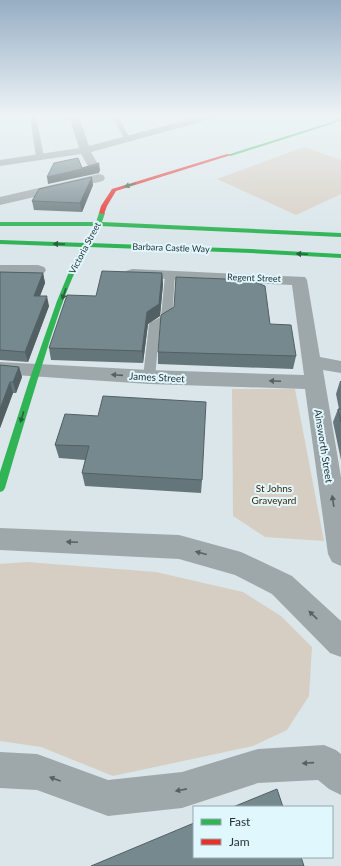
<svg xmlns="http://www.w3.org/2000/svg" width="341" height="866" viewBox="0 0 341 866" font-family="Lato,sans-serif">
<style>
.green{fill:#d7cec3}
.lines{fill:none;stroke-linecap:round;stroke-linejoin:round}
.lane{fill:#9ea8ab;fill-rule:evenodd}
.street{fill:#9ea8ab;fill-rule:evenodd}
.fast{fill:#30b455;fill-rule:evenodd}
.jam{fill:#e5322d;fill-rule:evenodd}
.wall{fill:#65767a}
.shaded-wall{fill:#536063}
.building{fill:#76898e;stroke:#536063}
.oneway{fill:#2b5f40}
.oneway2{fill:#576164}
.labels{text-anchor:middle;stroke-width:4;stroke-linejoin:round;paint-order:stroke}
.far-street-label{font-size:9px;fill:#283134;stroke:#e1f7fe}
.street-label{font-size:10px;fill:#283134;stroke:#e1f7fe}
.park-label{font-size:10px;fill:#412608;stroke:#e1f7fe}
</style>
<rect width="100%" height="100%" fill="#dae6ea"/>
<g class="green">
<polygon points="304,147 341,160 341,194 296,215 217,179"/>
<polygon points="232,389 295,389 324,541 265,537 233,516"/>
<polygon points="27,562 156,572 243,592 281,616 312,647 309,696 287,730 253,746 113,776 41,747 0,741 0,564"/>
</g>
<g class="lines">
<g class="lane">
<polygon points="30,116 36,116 44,157 43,159 37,159 36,157"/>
<polygon points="112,116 118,116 130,139 129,140 125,140"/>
<polygon points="170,272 175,275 172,319 160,326 155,377 153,380 149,381 145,380 143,377 149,324 151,322 161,317 165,275"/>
</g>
<g class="street">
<polygon points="69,116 79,116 89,146 201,116 217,116 215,118 91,152 98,164 96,166 88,166 81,154 0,166 0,160 79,148"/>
<polygon points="99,174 103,175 105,178 103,181 0,205 0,197"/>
<polygon points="0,265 38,265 44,267 46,270 44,273 38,275 0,275"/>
<polygon points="132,269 305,277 307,280 320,357 341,361 341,373 323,370 341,477 341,566 332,562 328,554 305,389 149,384 0,374 0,362 149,370 304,375 292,285 126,277 124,274 126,271"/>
<polygon points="0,528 179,535 241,552 292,576 341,621 341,657 330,653 272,594 235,575 179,559 0,550"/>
<polygon points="324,745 336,750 341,754 341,795 329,789 318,780 258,783 182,808 108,816 37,790 0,788 0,752 37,754 108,780 182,772 258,749"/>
</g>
<g class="fast">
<polygon points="341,119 341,121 231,156 227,155"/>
<path d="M102 211 105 213 102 222 341 233V237L100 226 90 243 251 249 341 254V258L251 253 88 247C70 277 60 310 49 343 34 391 19 439 5 488L3 491 0 492V472L29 381 57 301 71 267 82 247 0 244V240L85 243 94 226H0V222H96L99 213Z"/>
</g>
<polygon class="jam" points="227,154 231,155 116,191 107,206 104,214 99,213 101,206 112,189"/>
</g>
<g class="wall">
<polygon points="93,185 82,212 34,210 32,201"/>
<polygon points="0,272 43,273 45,283 40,296 49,306 28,362 0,360"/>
<polygon points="162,273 163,284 160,316 148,324 143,363 51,360 49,348 96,296"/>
<polygon points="270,324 296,356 293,369 158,364 158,352"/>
<polygon points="0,365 19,367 22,377 16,393 13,393 0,428"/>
<polygon points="340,381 341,381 341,460 333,422 338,409 339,409 336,394"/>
<polygon points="65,414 202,480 201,493 85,486 82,473 85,460 59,458 55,445"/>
</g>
<g class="shaded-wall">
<polygon points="99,163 100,170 99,173 48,184 47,177 98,165"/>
<polygon points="92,177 93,185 82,212 80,203"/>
<polygon points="43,273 45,283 36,306 34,296"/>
<polygon points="162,273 163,284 160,316 148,324 143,363 142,351 147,312"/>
<polygon points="47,296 49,306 28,362 25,352"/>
<polygon points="19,367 22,377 16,393 13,382"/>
<polygon points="10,382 13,393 0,428 0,409"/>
</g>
<g class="building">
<polygon points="78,158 82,168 99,163 98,165 47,177 54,163"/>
<polygon points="92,177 80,203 32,201 39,189"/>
<polygon points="102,271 162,273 159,304 147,312 142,351 49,348 67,295 96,296"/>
<polygon points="0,272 43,273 34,296 47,296 25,352 0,350"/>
<polygon points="176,277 250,280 265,286 270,324 291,325 296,356 158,352 161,315 174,307"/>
<polygon points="0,365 19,367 13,382 10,382 0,409"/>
<polygon points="103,396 206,402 202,480 82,473 89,446 55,445 65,414 98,416"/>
<polygon points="338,409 341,409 341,422"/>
<polygon points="277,789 283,807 233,807"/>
<polygon points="194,823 194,857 301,857 304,866 91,866"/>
</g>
<defs><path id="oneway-solid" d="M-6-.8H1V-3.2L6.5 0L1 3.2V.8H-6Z"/></defs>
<g class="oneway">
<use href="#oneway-solid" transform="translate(130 185) rotate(163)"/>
<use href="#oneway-solid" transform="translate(59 244) rotate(-178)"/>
<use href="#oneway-solid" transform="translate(302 254) rotate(-177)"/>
<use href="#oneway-solid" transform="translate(64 294) rotate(109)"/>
<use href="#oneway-solid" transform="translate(22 417) rotate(107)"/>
</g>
<g class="oneway2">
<use href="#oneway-solid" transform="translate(117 375) rotate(-176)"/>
<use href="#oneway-solid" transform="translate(275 381) rotate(-178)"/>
<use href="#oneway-solid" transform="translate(333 501) rotate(-99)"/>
<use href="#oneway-solid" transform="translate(72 542) rotate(-178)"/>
<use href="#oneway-solid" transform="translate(201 553) rotate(-165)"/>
<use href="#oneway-solid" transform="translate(313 615) rotate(-136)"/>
<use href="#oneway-solid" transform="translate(308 763) rotate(176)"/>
<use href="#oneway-solid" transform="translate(55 779) rotate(-160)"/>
<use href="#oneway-solid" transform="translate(181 790) rotate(169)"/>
</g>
<linearGradient id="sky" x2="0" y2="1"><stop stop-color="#96aec4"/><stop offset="0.49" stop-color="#eef4f6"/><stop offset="1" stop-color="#eef4f6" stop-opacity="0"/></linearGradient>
<rect width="341" height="237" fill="url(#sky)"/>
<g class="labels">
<g class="far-street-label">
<text transform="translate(85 248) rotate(-62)" y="3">Victoria Street</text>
<text transform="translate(171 248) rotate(2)" y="3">Barbara Castle Way</text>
<text transform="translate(254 278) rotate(2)" y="3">Regent Street</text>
</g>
<g class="street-label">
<text transform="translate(157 377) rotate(3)" y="4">James Street</text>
<text transform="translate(324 446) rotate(81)" y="4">Ainsworth Street</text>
</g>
<g class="park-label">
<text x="274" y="492">St Johns<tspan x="274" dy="12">Graveyard</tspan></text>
</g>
</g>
<rect x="193" y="806" width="140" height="52" fill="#e1f7fe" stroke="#97a8ad"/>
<rect x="201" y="819" width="20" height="6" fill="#30b455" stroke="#97a8ad"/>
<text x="229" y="826" font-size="12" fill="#283134">Fast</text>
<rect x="201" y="839" width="20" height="6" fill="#e5322d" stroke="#97a8ad"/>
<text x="229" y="846" font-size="12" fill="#283134">Jam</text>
</svg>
